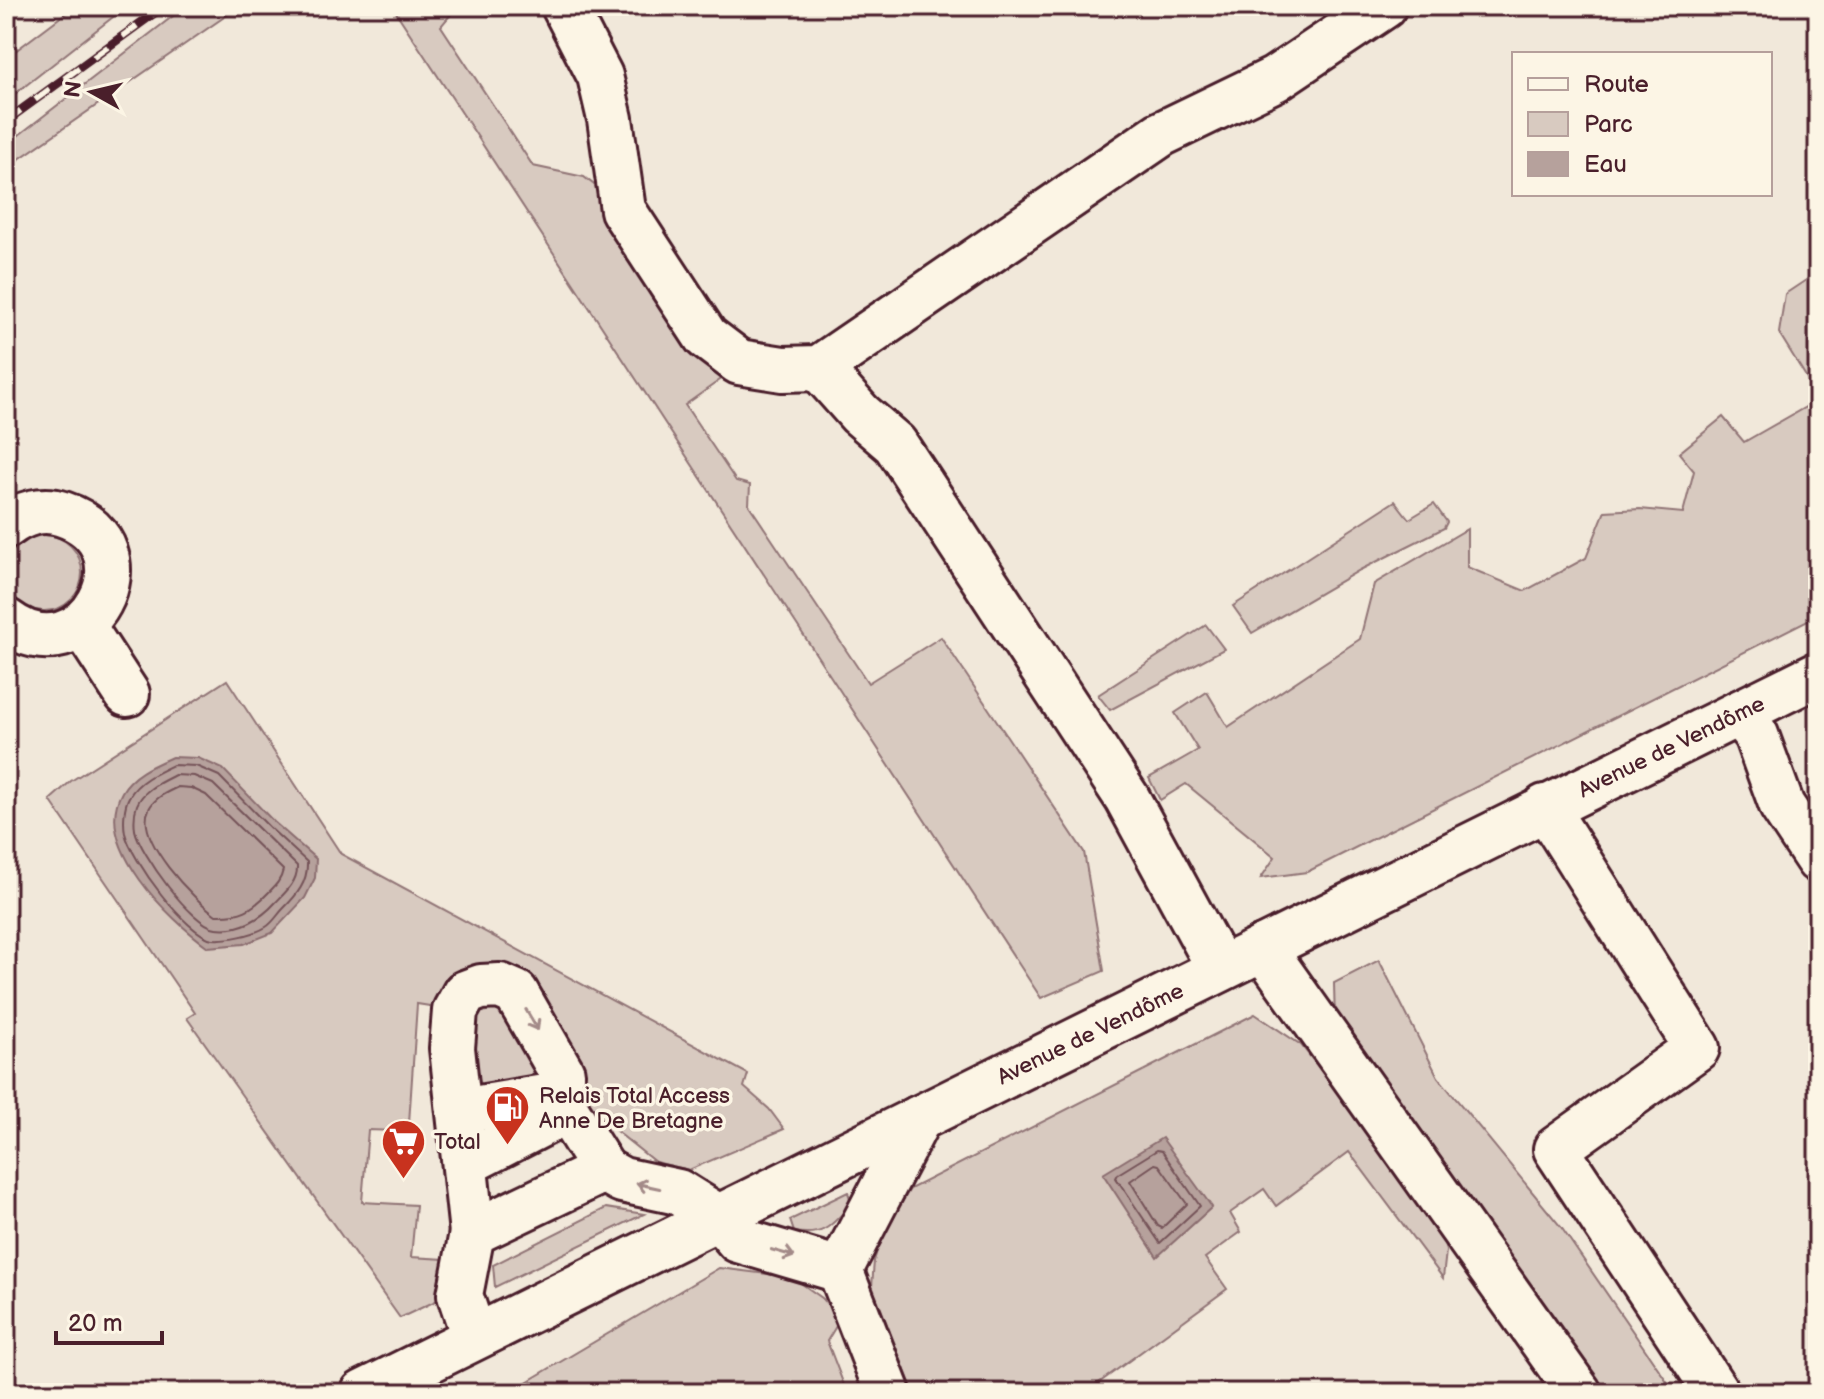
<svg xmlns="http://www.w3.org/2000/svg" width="1824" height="1399" viewBox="0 0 1824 1399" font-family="'Balsamiq Sans',sans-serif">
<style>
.green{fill:#d8cac0;stroke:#917476;stroke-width:2}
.water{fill:#b6a19c;stroke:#8b6d6f;stroke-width:2}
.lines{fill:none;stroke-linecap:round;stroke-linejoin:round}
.shore{stroke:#755358;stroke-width:2}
.minor-casing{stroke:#4a1f2b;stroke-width:50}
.major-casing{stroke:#4a1f2b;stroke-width:50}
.minor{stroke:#fcf5e5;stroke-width:44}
.major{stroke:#fcf5e5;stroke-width:44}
.rail-casing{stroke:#4a1f2b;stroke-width:9}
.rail{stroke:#fcf5e5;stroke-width:6;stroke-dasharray:18;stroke-linecap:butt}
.oneway{stroke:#a38a88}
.labels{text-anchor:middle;stroke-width:7;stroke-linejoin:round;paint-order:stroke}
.street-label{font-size:22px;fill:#4a1f2b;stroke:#fcf5e5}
.poi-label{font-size:22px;fill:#4a1f2b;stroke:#fcf5e5;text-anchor:start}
</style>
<rect width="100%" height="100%" fill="#f1e8da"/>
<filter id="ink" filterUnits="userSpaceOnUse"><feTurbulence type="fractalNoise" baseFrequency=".0125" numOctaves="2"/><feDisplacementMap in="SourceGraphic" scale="16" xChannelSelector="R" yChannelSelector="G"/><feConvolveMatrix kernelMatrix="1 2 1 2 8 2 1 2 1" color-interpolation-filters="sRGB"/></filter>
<g filter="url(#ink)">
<g class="green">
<polygon points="75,6 127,6 6,101 6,58"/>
<polygon points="186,6 240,6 6,168 6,145"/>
<polygon points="392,6 458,6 441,26 533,166 584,177 612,199 727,375 685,405 736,481 750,485 749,505 868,683 941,637 1084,852 1104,971 1041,998"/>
<polygon points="1818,272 1818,396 1779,333 1785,294"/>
<polygon points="1818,400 1818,615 1307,872 1261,878 1275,857 1186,784 1160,800 1149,778 1198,750 1175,713 1207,692 1228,727 1360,639 1374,584 1467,529 1467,567 1525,591 1586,558 1605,511 1640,509 1683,513 1694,471 1679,453 1723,417 1744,442"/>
<polygon points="1395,501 1409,519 1434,504 1447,522 1444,528 1360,570 1252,633 1233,606"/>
<circle cx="44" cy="573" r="38"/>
<polygon points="1206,625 1224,649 1110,710 1098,695"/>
<polygon points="227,680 341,854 748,1074 744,1087 769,1109 784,1129 689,1170 655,1162 595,1114 531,990 442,1008 417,1004 409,1123 398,1122 397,1131 368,1130 362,1202 416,1205 411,1257 445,1259 440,1299 400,1318 187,1018 195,1013 50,800 71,781"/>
<polygon points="1379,960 1438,1077 1561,1227 1675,1393 1596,1393 1335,1024 1334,983"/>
<polygon points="509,999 542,1069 489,1096 467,1089 475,1001"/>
<polygon points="1255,1014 1301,1045 1439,1221 1446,1251 1443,1278 1349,1152 1276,1206 1264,1189 1230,1213 1241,1232 1205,1258 1227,1289 1085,1393 914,1393 872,1287 874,1261 882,1234 910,1189"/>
<path d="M848 1192 851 1204C832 1225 825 1237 794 1232L790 1220Z"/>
<polygon points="606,1208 644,1214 495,1287 493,1265"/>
<polygon points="719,1268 792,1277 822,1298 841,1318 827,1341 847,1393 508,1393"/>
</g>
<g class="water">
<path d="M172 757 198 758 223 769 274 822 316 859 315 878 305 898 272 933 244 944 208 947C170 920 92 845 122 792 132 774 154 765 172 757Z"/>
<polygon points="1162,1138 1212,1207 1157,1257 1103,1174"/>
</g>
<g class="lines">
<g class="shore">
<path d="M173 765 196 766 219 776 269 827 307 862C308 882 297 895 283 909 278 914 273 923 266 927 253 935 228 940 213 939 186 935 131 859 125 833 123 822 124 806 129 797 138 781 158 772 173 765Z"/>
<path d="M175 775 194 776 213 784 297 866C298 881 286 892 276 902 261 919 240 931 216 928 191 925 140 853 135 830 134 822 134 813 137 805 143 790 161 782 175 775Z"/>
<path d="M178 787 191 788 206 795 283 870C281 880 276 885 269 892 252 910 241 916 216 915 194 900 134 839 149 809 154 798 167 792 178 787Z"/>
<polygon points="1157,1150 1162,1151 1200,1206 1160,1243 1116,1178 1118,1174"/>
<polygon points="1155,1164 1159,1165 1187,1204 1162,1228 1158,1226 1130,1181"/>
</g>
<defs>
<g id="minor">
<polyline points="564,6 600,76 610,119 623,210 706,337 739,362 783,369 819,368 1161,134 1275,79 1384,6"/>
<polyline points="819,368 860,414 895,444 1127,798 1220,969"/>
<path d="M6 526C22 513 43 507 63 514 158 546 85 681 6 621"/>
<polyline points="82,625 127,694"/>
<polyline points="1739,713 1756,735 1782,806 1818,860"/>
<polyline points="1545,807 1697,1048 1556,1149 1717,1393"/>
<polyline points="1263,948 1579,1393"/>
<polyline points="461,1111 557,1095 604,1170"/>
<polyline points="466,1163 567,1111"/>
<polyline points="472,1233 452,1048 455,1011 465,993 481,987 500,986 516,993 562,1073 557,1095"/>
<polyline points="840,1270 888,1393"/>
<polyline points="474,1337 460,1295 472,1233 604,1170 622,1180 678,1192 718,1217 738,1240 840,1270 919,1118"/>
</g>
<polyline id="major" points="363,1393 1818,674"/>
</defs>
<use href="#minor" class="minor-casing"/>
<use href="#major" class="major-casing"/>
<use href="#minor" class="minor"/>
<use href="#major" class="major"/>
<defs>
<polyline id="rail" points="6,121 164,6"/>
</defs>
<use href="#rail" class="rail-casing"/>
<use href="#rail" class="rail"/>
</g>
<defs><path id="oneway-shaft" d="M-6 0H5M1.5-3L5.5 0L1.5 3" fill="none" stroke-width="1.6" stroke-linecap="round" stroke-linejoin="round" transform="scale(2)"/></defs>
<g class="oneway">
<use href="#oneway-shaft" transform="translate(532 1020) rotate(60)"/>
<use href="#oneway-shaft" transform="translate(648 1186) rotate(-168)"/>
<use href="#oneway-shaft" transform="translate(783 1253) rotate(16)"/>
</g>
</g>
<defs>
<symbol id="fuel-pin" viewBox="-11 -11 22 30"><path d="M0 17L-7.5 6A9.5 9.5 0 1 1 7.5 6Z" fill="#c8321e" stroke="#fcf5e5"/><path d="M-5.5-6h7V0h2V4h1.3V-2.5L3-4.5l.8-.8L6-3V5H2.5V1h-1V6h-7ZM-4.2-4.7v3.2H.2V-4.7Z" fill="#fff"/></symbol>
<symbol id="supermarket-pin" viewBox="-11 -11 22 30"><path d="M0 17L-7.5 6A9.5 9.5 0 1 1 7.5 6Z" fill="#c8321e" stroke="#fcf5e5"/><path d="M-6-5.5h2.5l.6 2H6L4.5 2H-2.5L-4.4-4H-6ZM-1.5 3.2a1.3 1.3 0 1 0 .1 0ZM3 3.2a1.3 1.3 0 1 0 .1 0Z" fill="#fff"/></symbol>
</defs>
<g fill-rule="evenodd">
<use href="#fuel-pin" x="482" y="1082" width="51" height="69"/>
<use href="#supermarket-pin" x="378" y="1116" width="51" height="69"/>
</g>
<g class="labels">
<g class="street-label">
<text transform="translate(1671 746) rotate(-26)" y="8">Avenue de Vendôme</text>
<text transform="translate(1090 1033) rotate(-26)" y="8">Avenue de Vendôme</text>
</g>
<g class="poi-label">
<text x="539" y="1103">Relais Total Access<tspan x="539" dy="25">Anne De Bretagne</tspan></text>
<text x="434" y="1149">Total</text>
</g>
</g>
<rect width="1824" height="1399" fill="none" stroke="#fcf5e5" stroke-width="32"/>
<rect x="16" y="16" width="1792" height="1367" fill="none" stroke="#4a1f2b" stroke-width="3" filter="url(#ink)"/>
<rect x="1512" y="52" width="260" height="144" fill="#fcf5e5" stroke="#b59f9b" stroke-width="2"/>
<rect x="1528" y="78" width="40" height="12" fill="#fcf5e5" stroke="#b59f9b" stroke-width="2"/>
<text x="1584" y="92" font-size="24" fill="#4a1f2b">Route</text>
<rect x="1528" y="112" width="40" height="24" fill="#d8cac0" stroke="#b59f9b" stroke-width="2"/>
<text x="1584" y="132" font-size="24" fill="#4a1f2b">Parc</text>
<rect x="1528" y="152" width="40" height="24" fill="#b6a19c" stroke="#b59f9b" stroke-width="2"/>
<text x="1584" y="172" font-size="24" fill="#4a1f2b">Eau</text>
<g transform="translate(92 92) rotate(278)" stroke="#fcf5e5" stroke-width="6" paint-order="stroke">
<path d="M0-6L14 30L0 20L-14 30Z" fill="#4a1f2b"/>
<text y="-12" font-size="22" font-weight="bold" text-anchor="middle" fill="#4a1f2b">N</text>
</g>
<path d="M56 1331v12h106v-12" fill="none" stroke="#4a1f2b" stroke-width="4"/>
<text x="68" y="1331" font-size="24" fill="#4a1f2b" stroke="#fcf5e5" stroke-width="6" paint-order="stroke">20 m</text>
</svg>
